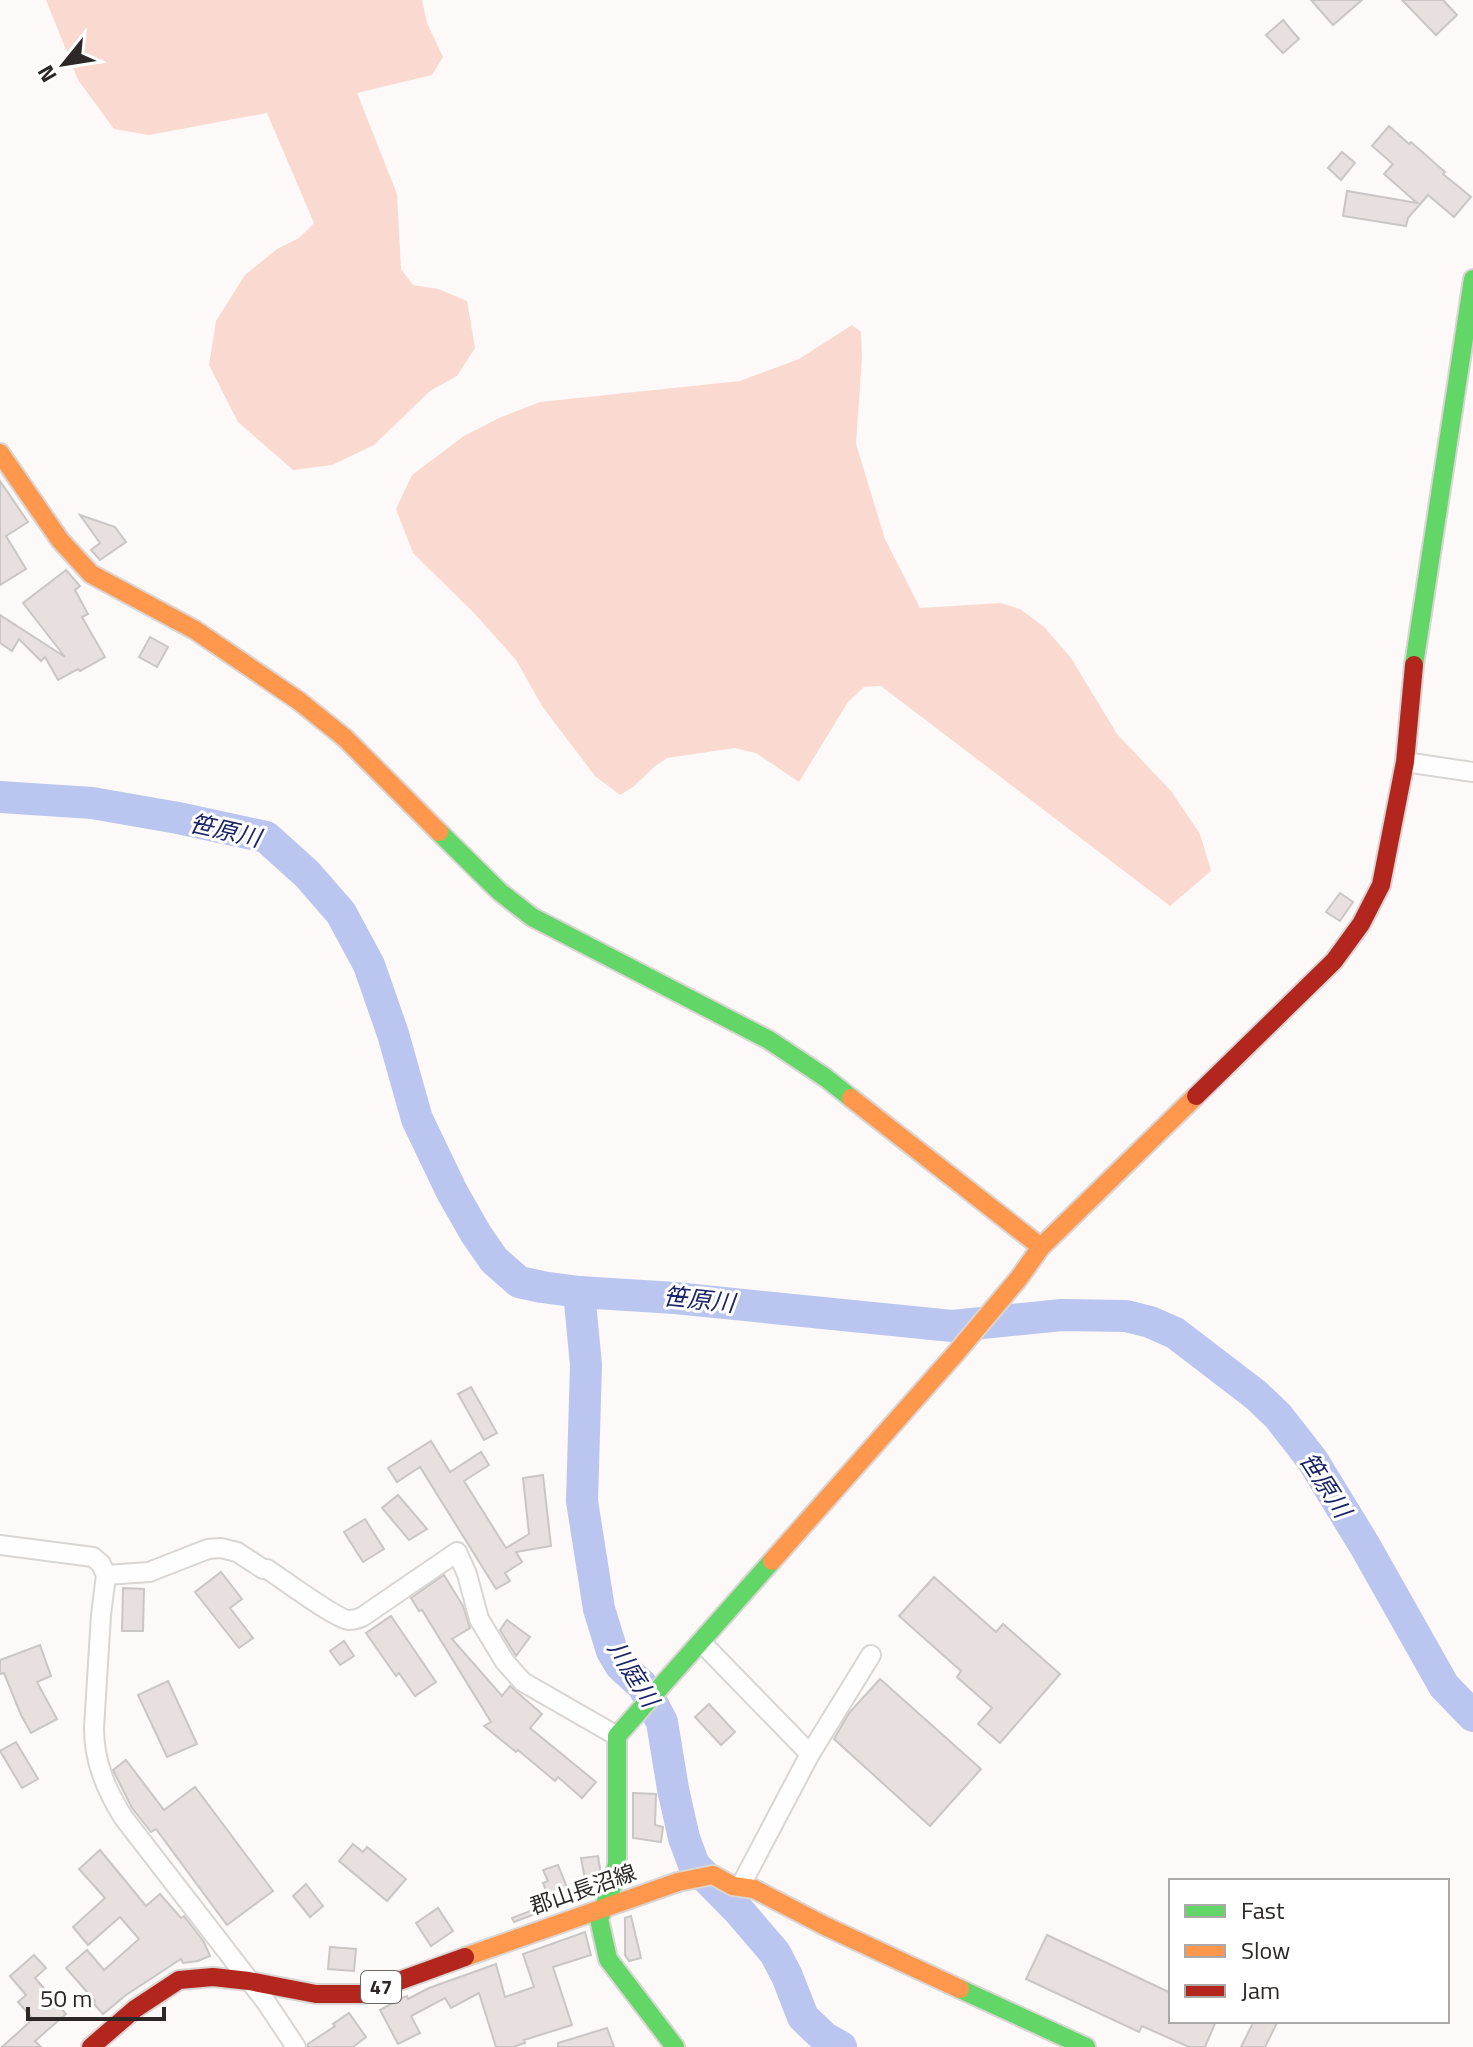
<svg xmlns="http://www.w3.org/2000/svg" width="1473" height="2047" viewBox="0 0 1473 2047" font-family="'Titillium Web','Noto Sans JP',sans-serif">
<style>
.green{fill:#fadad0}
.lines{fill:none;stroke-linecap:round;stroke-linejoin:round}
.river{stroke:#bac6ef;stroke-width:32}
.building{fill:#e7e0de;stroke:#cac6c5;stroke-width:2}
.street-casing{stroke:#d9d5d3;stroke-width:22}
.fast-casing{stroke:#d9d5d3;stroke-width:22}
.slow-casing{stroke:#d9d5d3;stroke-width:22}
.jam-casing{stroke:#d9d5d3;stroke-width:22}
.street{stroke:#fffefe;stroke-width:18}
.fast{stroke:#63d668;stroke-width:18}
.slow{stroke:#ff974d;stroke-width:18}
.jam{stroke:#b3261e;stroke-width:18}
.labels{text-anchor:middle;stroke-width:6;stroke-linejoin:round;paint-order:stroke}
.shield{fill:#fff;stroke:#6c6867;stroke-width:2}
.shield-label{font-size:20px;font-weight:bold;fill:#2d2726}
.street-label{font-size:22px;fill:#2d2726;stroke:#fff}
.water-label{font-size:24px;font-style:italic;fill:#1a2468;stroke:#fff}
</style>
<rect width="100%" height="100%" fill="#fcf9f8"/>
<g class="green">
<polygon points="46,0 422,0 427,23 443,57 432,75 357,93 397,194 401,269 413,285 438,289 467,301 475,348 457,376 430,391 374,445 332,465 293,470 238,422 209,365 216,321 245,275 277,249 299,238 314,223 267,113 149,135 114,129 78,80"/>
<polygon points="852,325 861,332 862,357 856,444 885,539 920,608 1001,603 1020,609 1044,627 1071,658 1117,734 1171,791 1200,834 1211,871 1170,906 881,686 864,687 848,702 799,782 756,753 735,748 667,758 654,767 633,787 620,795 595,776 542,706 516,660 474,613 413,553 396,509 412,475 464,436 499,418 540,402 740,381 799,359"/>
</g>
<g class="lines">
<g class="river">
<polyline points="0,797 92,803 178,818 266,837 307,874 341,913 369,965 393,1034 417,1119 452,1192 476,1234 494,1260 519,1282 542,1287 579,1292 675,1298 952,1326 1062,1315 1126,1316 1150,1322 1175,1333 1256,1395 1278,1416 1296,1439 1313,1461 1365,1546 1444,1686 1473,1716"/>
<polyline points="579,1292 586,1365 582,1501 599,1609 612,1651 621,1666 643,1686 662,1722 673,1789 684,1838 694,1865 740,1912 775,1953 787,1976 803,2017 825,2038 841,2047"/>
</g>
</g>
<g class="building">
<polygon points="1311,0 1362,0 1333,25"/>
<polygon points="1402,0 1443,0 1457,15 1436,35"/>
<polygon points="1283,20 1299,39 1283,53 1266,35"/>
<polygon points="1389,126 1409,144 1411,142 1445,172 1443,174 1471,197 1454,217 1428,195 1408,218 1406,226 1343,216 1347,191 1417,203 1384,174 1393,164 1372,146"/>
<polygon points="1342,152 1355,163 1341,180 1328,168"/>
<polygon points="0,481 28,522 6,536 26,569 0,585"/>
<polygon points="80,515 115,527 126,542 100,560 91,550 100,543"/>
<polygon points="66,570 80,586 75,590 88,614 82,617 105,657 80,671 78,669 58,680 45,657 41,661 19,639 12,651 0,643 0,615 65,657 23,603"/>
<polygon points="150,637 168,647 157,667 139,657"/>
<polygon points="1340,893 1353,902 1340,921 1326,912"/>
<polygon points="471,1387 497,1433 484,1440 458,1394"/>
<polygon points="431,1441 450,1472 481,1452 489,1465 464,1481 506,1548 529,1534 523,1478 543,1475 551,1546 516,1552 522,1562 505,1573 510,1581 496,1589 420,1467 397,1482 388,1468"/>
<polygon points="398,1495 427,1529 409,1540 382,1508"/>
<polygon points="365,1519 384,1549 363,1562 344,1532"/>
<polygon points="221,1572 242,1599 230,1608 253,1638 239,1648 195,1592"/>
<polygon points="444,1575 463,1606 470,1628 452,1639 502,1696 510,1686 542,1714 530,1728 596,1782 582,1798 558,1777 555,1781 518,1750 516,1752 484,1726 491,1722 422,1610 419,1611 411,1598"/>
<polygon points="934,1577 996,1632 1003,1624 1060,1674 1000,1743 978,1724 992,1708 957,1677 961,1671 899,1616"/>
<polygon points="123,1588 144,1589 143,1631 122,1631"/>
<polygon points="391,1616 436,1682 415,1696 399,1673 396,1676 366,1633"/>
<polygon points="507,1620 530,1637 516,1656 500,1630"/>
<polygon points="344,1641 354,1656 340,1665 330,1651"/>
<polygon points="40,1645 51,1676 37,1682 57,1719 31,1733 21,1715 4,1673 0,1674 0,1660"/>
<polygon points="880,1679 981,1769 930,1826 834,1739 849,1713"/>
<polygon points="168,1681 197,1744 167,1757 138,1695"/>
<polygon points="709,1704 735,1732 721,1745 695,1717"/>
<polygon points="16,1742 38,1779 22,1788 0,1751"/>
<polygon points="126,1760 164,1810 195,1787 273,1891 227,1925 156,1829 151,1832 132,1808 113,1770"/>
<polygon points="633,1793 656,1794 655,1825 663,1827 661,1842 633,1838"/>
<polygon points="353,1844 363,1852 367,1847 406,1879 387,1901 339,1861"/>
<polygon points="100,1850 146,1906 160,1894 181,1918 184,1916 204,1942 210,1956 198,1961 183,1963 181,1959 126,1995 103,2014 93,2003 95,2001 66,1968 87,1950 104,1970 139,1939 120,1917 88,1945 73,1927 105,1898 79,1869"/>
<polygon points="598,1856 600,1869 596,1883 586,1885 581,1858"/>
<polygon points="558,1865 572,1900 514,1922 512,1918 533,1910 529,1898 546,1890 543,1883 548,1881 543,1870"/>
<polygon points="306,1884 323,1906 310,1917 293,1896"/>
<polygon points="438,1908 453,1931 431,1946 416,1923"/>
<polygon points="631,1916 641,1958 629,1961 625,1955 625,1918"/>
<polygon points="585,1932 591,1955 553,1967 572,2025 524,2040 525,2043 513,2047 496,2047 479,1993 451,2008 445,1998 411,2016 420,2033 398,2044 380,2010 404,1997 407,1996 408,1999 429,1988 496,1964 505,1997 534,1987 523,1954"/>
<polygon points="1047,1935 1171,1993 1171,2021 1216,2021 1205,2047 1189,2047 1142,2026 1139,2032 1026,1979"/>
<polygon points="330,1947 356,1949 354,1971 328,1969"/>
<polygon points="34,1955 46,1968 35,1978 66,2014 35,2041 41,2047 2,2047 33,2019 18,2002 26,1995 10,1976"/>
<polygon points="349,2013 366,2037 353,2047 308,2047 308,2044 335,2026 333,2024"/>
<polygon points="1254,2021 1278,2021 1265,2047 1241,2047"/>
<polygon points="607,2028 614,2047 558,2047 558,2043"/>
</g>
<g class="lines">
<defs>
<g id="street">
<polyline points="1405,762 1473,772"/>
<path d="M0 1545 93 1557 101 1564 106 1575 101 1615 94 1728C94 1762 106 1789 123 1817L266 2002 296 2047"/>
<path d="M106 1575 149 1572 208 1549 221 1548 237 1552 263 1569H267C281 1578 336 1619 349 1620 354 1620 357 1619 362 1617L457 1552 467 1574 479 1619 505 1662 523 1682 617 1736"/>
<polyline points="701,1642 810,1754"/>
<polyline points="740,1887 810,1754 871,1655"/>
</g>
<g id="fast">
<polyline points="1414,665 1473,279"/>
<polyline points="439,832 500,892 532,917 769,1040 826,1078 851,1098"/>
<polyline points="960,1989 1086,2047"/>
<polyline points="675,2047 608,1959 599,1919 614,1882 617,1863 617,1736 772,1561"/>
</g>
<g id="slow">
<polyline points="0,453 60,540 91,574 195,630 299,701 345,738 439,832"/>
<polyline points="851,1098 1041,1247"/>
<polyline points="772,1561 956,1353 1019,1278 1041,1247 1196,1096"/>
<polyline points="465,1957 678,1882 713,1875 733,1886 754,1889 825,1926 960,1989"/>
</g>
<g id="jam">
<polyline points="1196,1096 1334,961 1361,924 1381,885 1405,762 1414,665"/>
<polyline points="91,2047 135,2009 179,1980 213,1977 249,1981 316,1994 363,1994 465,1957"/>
</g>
</defs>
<use href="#street" class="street-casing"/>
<use href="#fast" class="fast-casing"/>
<use href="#slow" class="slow-casing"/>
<use href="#jam" class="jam-casing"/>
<use href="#street" class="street"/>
<use href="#fast" class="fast"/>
<use href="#slow" class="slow"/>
<use href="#jam" class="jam"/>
</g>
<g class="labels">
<rect class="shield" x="361" y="1971" width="40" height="32" rx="6"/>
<g class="shield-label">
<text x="381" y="1994">47</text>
</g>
<g class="street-label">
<text transform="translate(583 1889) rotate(-19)" y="8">郡山長沼線</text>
</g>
<g class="water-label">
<text transform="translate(225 831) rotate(13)" y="8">笹原川</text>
<text transform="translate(699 1300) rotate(6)" y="8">笹原川</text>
<text transform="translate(1325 1485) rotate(57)" y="8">笹原川</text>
<text transform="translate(633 1674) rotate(58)" y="8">川庭川</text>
</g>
</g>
<rect x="1169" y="1879" width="280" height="144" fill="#ffffff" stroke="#aba9a8" stroke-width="2"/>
<rect x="1185" y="1905" width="40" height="12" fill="#63d668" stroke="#aba9a8" stroke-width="2"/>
<text x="1241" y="1919" font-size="24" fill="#2d2726">Fast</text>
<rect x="1185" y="1945" width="40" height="12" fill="#ff974d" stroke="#aba9a8" stroke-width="2"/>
<text x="1241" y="1959" font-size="24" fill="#2d2726">Slow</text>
<rect x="1185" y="1985" width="40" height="12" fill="#b3261e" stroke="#aba9a8" stroke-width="2"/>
<text x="1241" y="1999" font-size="24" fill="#2d2726">Jam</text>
<g transform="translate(64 64) rotate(240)" stroke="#ffffff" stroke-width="6" paint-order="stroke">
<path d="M0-6L14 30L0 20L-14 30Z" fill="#2d2726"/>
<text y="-12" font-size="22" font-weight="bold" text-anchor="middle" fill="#2d2726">N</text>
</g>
<path d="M28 2007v12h136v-12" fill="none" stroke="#2d2726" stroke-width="4"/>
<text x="40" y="2007" font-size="24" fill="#2d2726" stroke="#ffffff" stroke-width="6" paint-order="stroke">50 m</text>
</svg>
